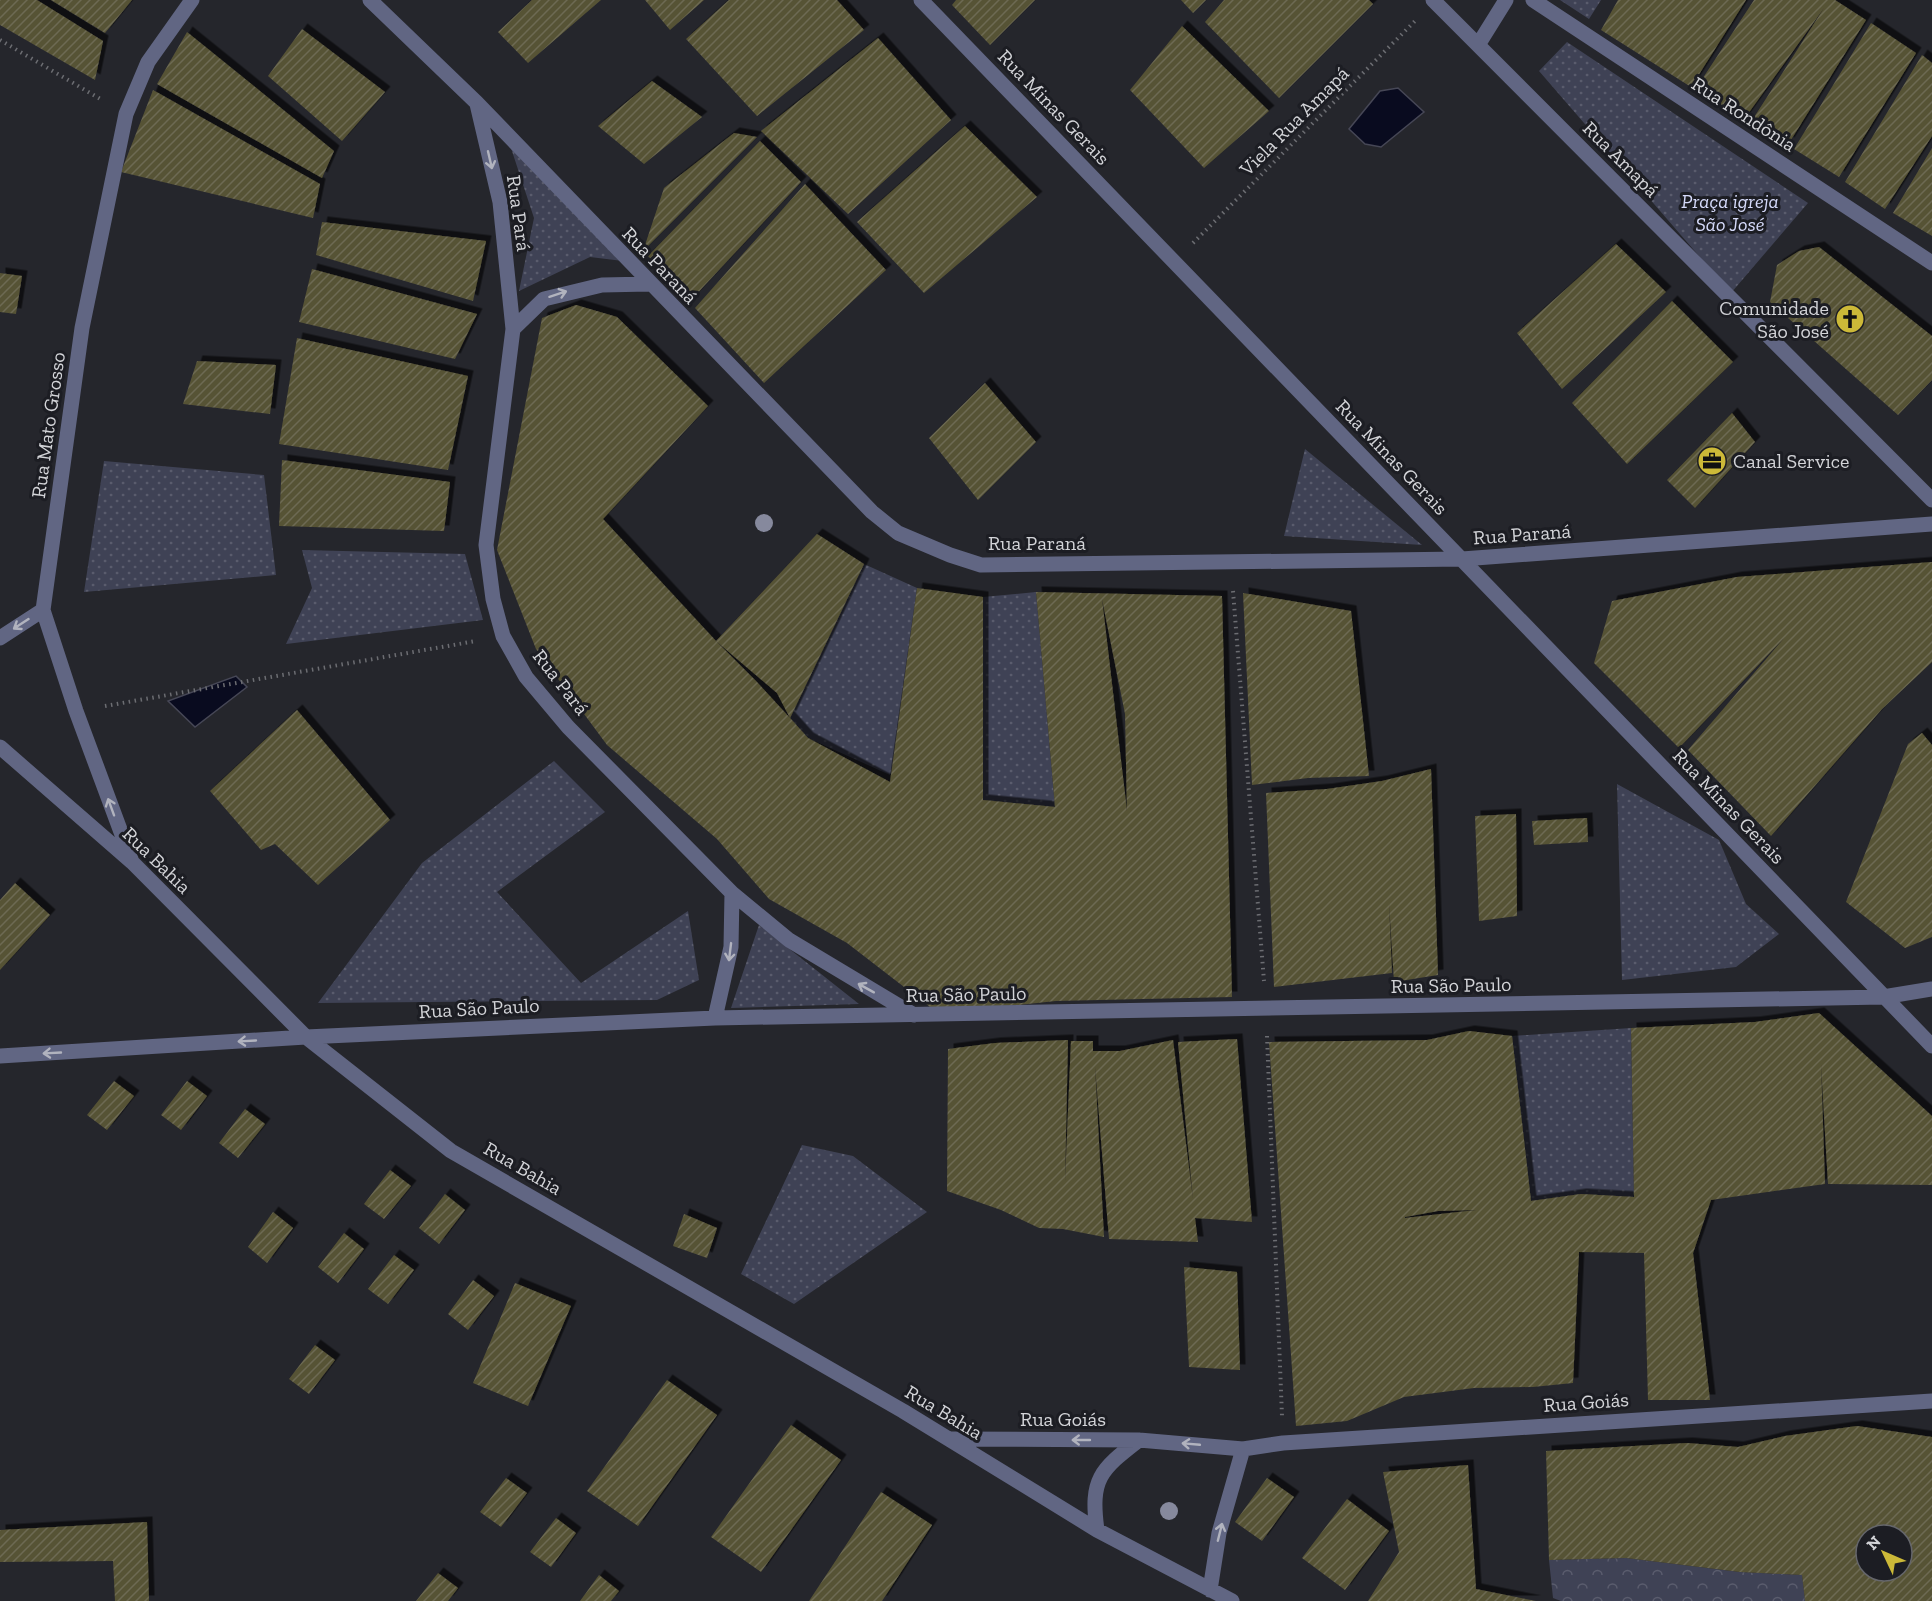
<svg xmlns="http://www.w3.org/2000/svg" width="1932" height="1601" font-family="'Zilla Slab',serif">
<defs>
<pattern id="grass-dots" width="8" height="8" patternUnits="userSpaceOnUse" patternTransform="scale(1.5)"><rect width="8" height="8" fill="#3f4255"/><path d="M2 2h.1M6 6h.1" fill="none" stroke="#5a5c6d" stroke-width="1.8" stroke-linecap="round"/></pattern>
<pattern id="forest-crowns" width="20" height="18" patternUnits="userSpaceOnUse" patternTransform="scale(1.5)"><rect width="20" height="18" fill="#3f4255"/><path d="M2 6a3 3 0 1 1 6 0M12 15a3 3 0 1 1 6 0" fill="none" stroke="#5a5c6d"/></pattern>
<pattern id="building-hatch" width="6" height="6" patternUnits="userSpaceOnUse" patternTransform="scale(1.5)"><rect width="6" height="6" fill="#565236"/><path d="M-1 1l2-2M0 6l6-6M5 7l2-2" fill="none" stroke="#6d6a52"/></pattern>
<filter id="shadow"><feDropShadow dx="5.5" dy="-5.5" stdDeviation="0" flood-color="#0009"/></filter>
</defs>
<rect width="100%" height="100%" fill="#25262c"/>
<path fill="url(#grass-dots)" d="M1560 0H1601L1589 19Z
M1567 42 1808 203 1731 293 1539 71Z
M509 142 623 261 590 257 519 291 534 218Z
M1305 449 1422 545 1284 536Z
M104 461 264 475 276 575 84 592Z
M302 550 465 554 483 620 286 644 312 588Z
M864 564 917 588 890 775 808 738 790 718Z
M1036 592 1055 807 983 800V597Z
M554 761 605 812 497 892 581 983 688 911 699 980 657 1000 318 1003 422 863Z
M1617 784 1719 840 1746 904 1779 934 1736 967 1622 980Z
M759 925 859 1004 731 1008Z
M1631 1028 1634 1197 1581 1194 1531 1201 1512 1036Z
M802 1145 853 1156 927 1212 794 1304 741 1274Z"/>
<path fill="url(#forest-crowns)" d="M1626 1558 1740 1572 1802 1575 1805 1601H1561L1553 1598 1549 1560Z"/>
<path fill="#090b1f" stroke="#464756" stroke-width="1.5" d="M1398 88 1424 112 1381 147 1365 144 1349 129 1380 91Z
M236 676 247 687 195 727 168 701Z"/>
<path fill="url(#building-hatch)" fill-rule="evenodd" filter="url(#shadow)" d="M0 0H37L103 41 95 80 0 25Z
M51 0H132L105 33Z
M532 0H601L528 63 498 32Z
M645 0H704L670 30Z
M729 0H837L864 30 757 116 686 39Z
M956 0H1035L990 45 952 5Z
M1181 0H1206L1193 13Z
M1224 0H1369L1373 4 1279 98 1205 22Z
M1618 0H1746L1691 87 1601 30Z
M1754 0H1835L1866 20 1789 143 1751 122 1824 8 1745 118 1695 90Z
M1871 23 1916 53 1839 177 1794 149Z
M1182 26 1269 111 1204 168 1130 90Z
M302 29 385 92 342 141 268 76Z
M187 32 334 151 322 178 157 84Z
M878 38 951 120 848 214 761 131Z
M1922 55 1932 63V136L1885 209 1845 182Z
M652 81 702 117 644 164 598 126Z
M153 90 320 184 313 218 121 172Z
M965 126 1037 197 924 293 857 222Z
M734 133 757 137 643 251 664 188Z
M760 141 801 182 690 301 648 256Z
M1932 148V236L1893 213Z
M805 184 886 270 764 383 695 308Z
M322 222 486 241 473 301 316 255Z
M1616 244 1666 292 1562 389 1517 333Z
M1819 247 1932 336V380L1898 415 1770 302 1777 265 1799 251Z
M312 269 477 314 455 359 299 322Z
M0 273 22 276 16 314 0 312Z
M1672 301 1733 362 1627 464 1572 403Z
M576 305 617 317 708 406 603 519 716 641 817 534 864 564 790 718 808 738 890 782 917 588 983 597V800L1055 807 1036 592 1222 596 1232 997 1056 1001 990 1008 930 1007 847 943 769 899 717 839 607 745 536 649 497 550 542 318ZM1102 599 1125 714 1127 811ZM716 641 777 693 790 718 756 681Z
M297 338 468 376 448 470 279 444Z
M197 361 276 365 270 414 183 404Z
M985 383 1036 442 978 500 929 438Z
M1732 413 1755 442 1695 508 1667 480Z
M282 460 450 482 444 531 279 526Z
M1932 562V662L1882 709 1771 836 1688 750 1785 637 1679 748 1594 663 1612 601 1737 577Z
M1243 593 1351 611 1369 776 1308 778 1252 785Z
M297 710 390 820 318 885 275 844 261 850 210 791Z
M1922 733 1932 745V937L1905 948 1846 902 1908 744Z
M1431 769 1438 975 1394 982 1389 903 1392 973 1274 987 1266 793 1327 789 1382 781Z
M1516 814 1517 916 1479 921 1475 816Z
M1587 818 1588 842 1534 845 1532 821Z
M15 883 50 915 0 970V900Z
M1819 1013 1932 1116V1185L1828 1184 1821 1064 1825 1184 1711 1200 1693 1253 1710 1400H1648L1644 1253 1579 1252 1573 1383 1533 1387 1474 1388 1404 1397 1347 1421 1296 1426 1269 1042 1427 1040 1469 1031 1512 1036 1531 1201 1581 1194 1634 1197 1631 1028 1755 1022ZM1476 1210 1405 1218V1217L1438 1211Z
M1237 1039 1252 1222 1195 1218 1198 1242 1109 1239 1095 1066 1104 1237 1063 1229 1039 1228 1001 1210 947 1191 948 1049 995 1043 1068 1040 1065 1182 1071 1041H1093V1051H1120L1173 1040 1193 1199 1178 1042Z
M114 1081 134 1096 107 1130 87 1115Z
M187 1081 207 1096 181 1130 161 1115Z
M245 1109 265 1124 238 1158 219 1143Z
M390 1170 411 1186 384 1219 364 1204Z
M445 1194 465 1210 439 1244 419 1228Z
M273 1212 293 1228 267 1263 248 1247Z
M684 1214 717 1228 707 1258 673 1246Z
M344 1233 364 1249 338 1283 318 1267Z
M394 1255 414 1270 388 1304 368 1289Z
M1184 1267 1237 1272 1240 1370 1189 1367Z
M473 1280 494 1296 468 1330 448 1314Z
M515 1283 571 1306 528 1406 473 1383Z
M315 1345 335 1360 309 1394 289 1379Z
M667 1380 717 1415 638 1526 587 1491Z
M791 1425 841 1460 761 1572 711 1537Z
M1857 1426 1932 1437V1601H1805L1802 1575 1740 1572 1626 1558 1549 1560 1546 1451 1687 1443 1738 1447 1785 1436ZM1866 1535H1902V1571H1866Z
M1468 1465 1476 1589 1536 1601H1368L1399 1552 1383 1472Z
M506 1478 527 1493 501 1527 480 1512Z
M1267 1478 1294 1497 1262 1541 1235 1522Z
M881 1492 932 1525 882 1601H809Z
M1347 1499 1389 1531 1345 1590 1302 1558Z
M556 1518 576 1533 551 1567 530 1552Z
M147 1522 149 1601H115L113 1561 0 1562V1530Z
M438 1573 458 1588 448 1601H416Z
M599 1575 619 1591 611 1601H580Z"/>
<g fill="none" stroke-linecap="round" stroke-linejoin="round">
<path stroke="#6c6d72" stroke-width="4" stroke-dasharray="1.5 4.5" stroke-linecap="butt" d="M0 40 102 100
M1193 243 1415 21
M1233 591 1264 981
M105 706 476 641
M1267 1036 1282 1416"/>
<path stroke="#616683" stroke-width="15" d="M370 0 477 103 872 512 898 533 950 555 981 565 1462 559 1932 524
M921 0 1932 1046
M1433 0 1932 500
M1533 0 1932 263
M1478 45 1506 0
M477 104 500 202 513 329 486 545 493 599 503 636 526 677 568 727 732 893 789 940 914 1015
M513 329 544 299 602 285 649 284
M0 638 43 610
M0 747 132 862 306 1037 451 1151 903 1411 1097 1530 1232 1601
M131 859 76 711 43 610 82 328 126 114 148 62 192 0
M715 1018 731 947 732 893
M0 1056 306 1037 715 1018 1883 997 1932 989
M951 1439 1139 1440 1243 1449 1283 1443 1932 1401
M1097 1530C1090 1479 1100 1470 1139 1440
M1210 1590 1219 1533 1243 1449"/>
</g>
<g fill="#86899d">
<circle cx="764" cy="523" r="9"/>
<circle cx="1169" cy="1511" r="9"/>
</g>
<defs><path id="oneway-shaft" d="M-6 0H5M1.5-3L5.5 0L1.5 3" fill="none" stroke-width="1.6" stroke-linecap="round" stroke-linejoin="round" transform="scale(1.5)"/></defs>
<g stroke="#b1b3be">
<use href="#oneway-shaft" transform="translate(490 160) rotate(77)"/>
<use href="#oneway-shaft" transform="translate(558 294) rotate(-18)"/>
<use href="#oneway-shaft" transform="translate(21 624) rotate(147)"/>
<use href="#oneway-shaft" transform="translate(111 807) rotate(-110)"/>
<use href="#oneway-shaft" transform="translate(730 952) rotate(97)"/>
<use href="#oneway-shaft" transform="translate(866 988) rotate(-151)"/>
<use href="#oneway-shaft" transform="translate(247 1041) rotate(177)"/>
<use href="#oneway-shaft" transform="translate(52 1053) rotate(177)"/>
<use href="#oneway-shaft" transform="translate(1081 1440) rotate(-180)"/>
<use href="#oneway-shaft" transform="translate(1191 1444) rotate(-175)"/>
<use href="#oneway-shaft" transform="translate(1220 1532) rotate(-76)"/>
</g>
<defs>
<g id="church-disc" transform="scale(1.5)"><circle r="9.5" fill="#ccb938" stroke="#1c1d23"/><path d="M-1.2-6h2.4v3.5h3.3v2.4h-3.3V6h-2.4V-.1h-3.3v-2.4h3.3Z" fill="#111"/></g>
<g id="office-disc" transform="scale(1.5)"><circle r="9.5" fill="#ccb938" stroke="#1c1d23"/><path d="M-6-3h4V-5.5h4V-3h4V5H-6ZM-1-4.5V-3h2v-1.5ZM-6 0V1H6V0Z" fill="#111"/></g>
</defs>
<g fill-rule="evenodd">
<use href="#church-disc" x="1850" y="319"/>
<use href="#office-disc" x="1712" y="461"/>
</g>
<g text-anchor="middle" stroke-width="6" stroke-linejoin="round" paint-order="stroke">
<g font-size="20" fill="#d3d4d8" stroke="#1c1d23">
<text transform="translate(1054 107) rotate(46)" y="7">Rua Minas Gerais</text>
<text transform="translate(1744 114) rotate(33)" y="7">Rua Rondônia</text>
<text transform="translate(1294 121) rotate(-45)" y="7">Viela Rua Amapá</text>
<text transform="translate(1621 159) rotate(45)" y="7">Rua Amapá</text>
<text transform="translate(519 213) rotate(82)" y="7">Rua Pará</text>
<text transform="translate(660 265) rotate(46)" y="7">Rua Paraná</text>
<text transform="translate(48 425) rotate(-82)" y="7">Rua Mato Grosso</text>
<text transform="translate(1392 457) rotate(46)" y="7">Rua Minas Gerais</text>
<text transform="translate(1522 534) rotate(-4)" y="7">Rua Paraná</text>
<text x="1037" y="550">Rua Paraná</text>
<text transform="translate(561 682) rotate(52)" y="7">Rua Pará</text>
<text transform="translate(1729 806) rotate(46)" y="7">Rua Minas Gerais</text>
<text transform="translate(157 860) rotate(44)" y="7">Rua Bahia</text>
<text transform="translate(1451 985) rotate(-1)" y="7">Rua São Paulo</text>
<text transform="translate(966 994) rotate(-1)" y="7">Rua São Paulo</text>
<text transform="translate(479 1008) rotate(-3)" y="7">Rua São Paulo</text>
<text transform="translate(523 1168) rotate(30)" y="7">Rua Bahia</text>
<text transform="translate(1586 1402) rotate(-4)" y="7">Rua Goiás</text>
<text transform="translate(944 1412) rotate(31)" y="7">Rua Bahia</text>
<text x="1063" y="1426">Rua Goiás</text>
</g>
<g font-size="20" font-style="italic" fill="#d5dafa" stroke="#1c1d23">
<text x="1730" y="208">Praça igreja<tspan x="1730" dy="23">São José</tspan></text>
</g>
<g font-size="20" fill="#d3d4d8" stroke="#1c1d23" text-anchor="end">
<text x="1829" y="315">Comunidade<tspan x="1829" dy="23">São José</tspan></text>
<text x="1733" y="468" text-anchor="start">Canal Service</text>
</g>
</g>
<g transform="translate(1884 1553) rotate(314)"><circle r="28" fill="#1c1d23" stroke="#65666b" stroke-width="1.5"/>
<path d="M0-4.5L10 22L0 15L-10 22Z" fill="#ccb938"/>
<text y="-9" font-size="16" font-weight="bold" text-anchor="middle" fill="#d3d4d8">N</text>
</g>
</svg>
